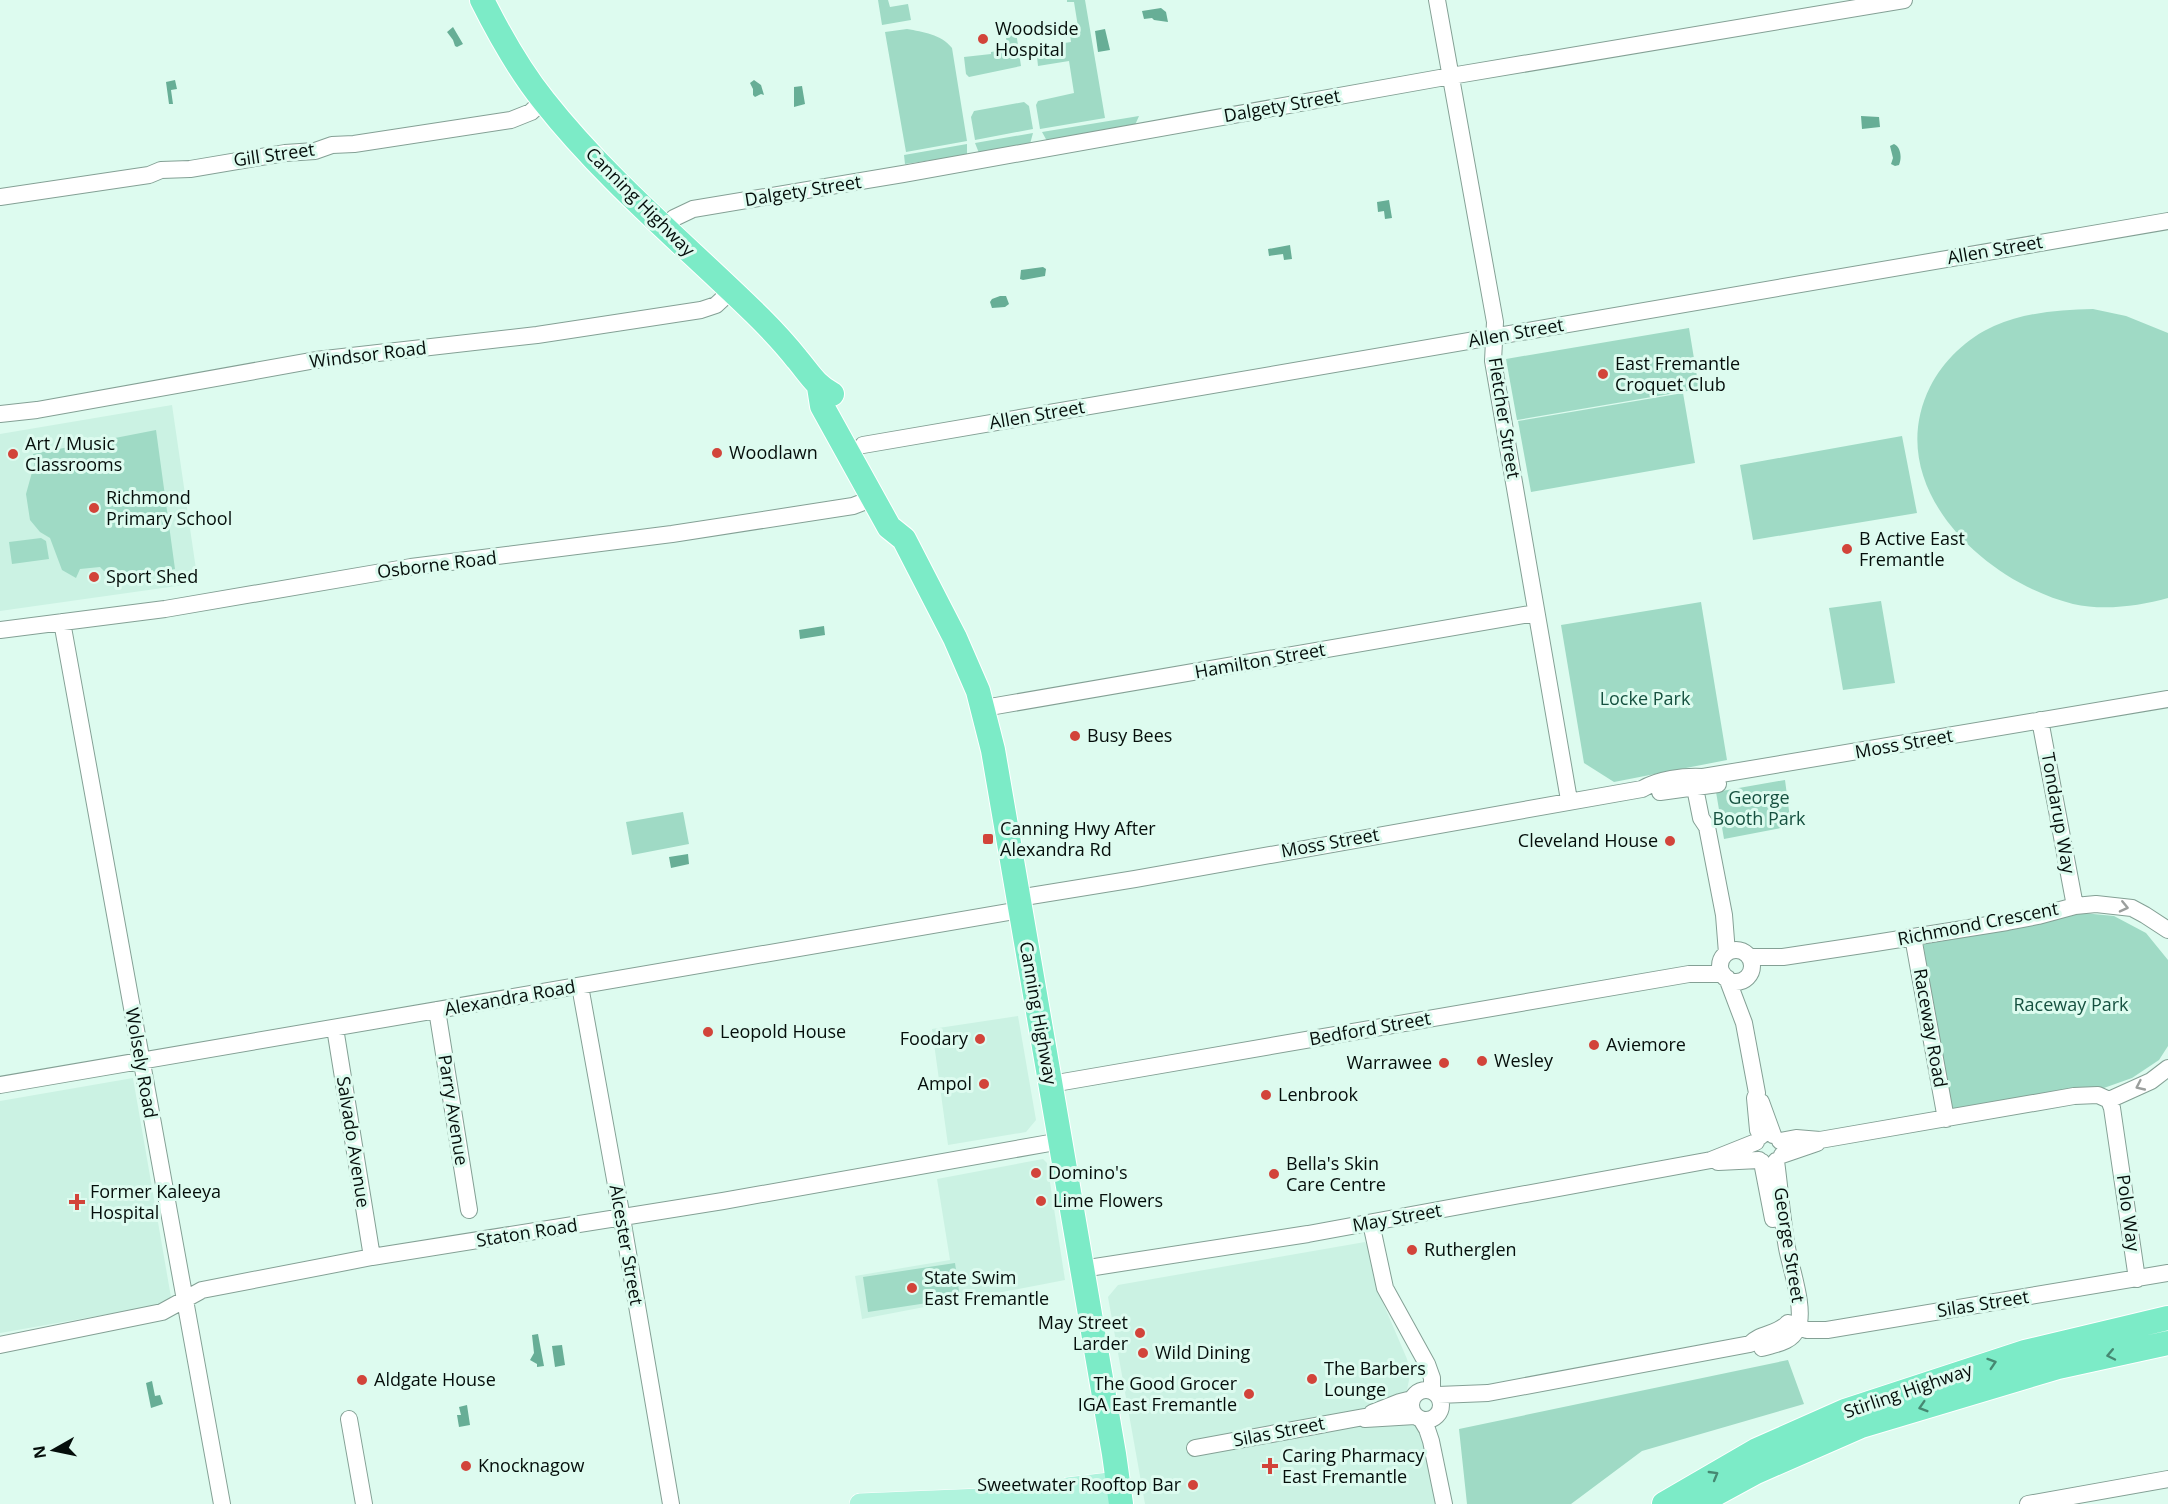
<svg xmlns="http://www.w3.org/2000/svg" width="2168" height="1504" font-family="'Open Sans',sans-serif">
<rect width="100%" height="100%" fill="#ddfbef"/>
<path fill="#cbf2e3" d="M172 405 198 583 0 611V434Z
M1018 1016 1036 1120 1026 1132 948 1145 932 1029Z
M133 1078 172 1303 0 1333V1101Z
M1043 1159 1047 1163 1065 1280 862 1319 855 1276 950 1260 937 1179Z
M1365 1242 1368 1248 1374 1278 1383 1303 1407 1359 1410 1375 1407 1390 1411 1419 1426 1433 1435 1504H1145L1108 1297 1118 1285Z"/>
<path fill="#9fdac5" d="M878 0H888L890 7 908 4 911 20 882 25Z
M1067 0H1085L1105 118 1040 129 1036 105 1038 101 1074 93 1069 61 1038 66 1036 47 1071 42 1070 35 1079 33 1074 2H1067Z
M1015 25 1021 66 969 77 966 74 964 57 991 54V52L1008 49 1004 27Z
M907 29C923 32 941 34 952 48L967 141 906 152 885 32Z
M1024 102 1029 106 1033 129 975 140 971 117 974 111Z
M1139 116 1135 125 1047 141 1042 132Z
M1033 133 1030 144 979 153 975 143Z
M967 144V155L905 164 904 155Z
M2093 309 2126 316 2168 333V598C2139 606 2104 611 2073 604 1984 582 1881 486 1930 387 1943 361 1967 338 1994 326 2026 312 2059 310 2093 309Z
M1689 328 1699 389 1517 420 1506 359Z
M1683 393 1695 463 1531 492 1518 421Z
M156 430 175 569 112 579 100 567 80 569 76 578 62 570 50 538 40 532 30 520 26 494 34 465 33 454Z
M1902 436 1917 513 1753 540 1740 465Z
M41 538 46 541 49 559 12 564 9 542Z
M1881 601 1895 683 1843 690 1829 608Z
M1701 602 1727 760 1614 782 1584 763 1561 625Z
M1785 780 1791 826 1724 839 1716 792Z
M683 812 689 844 632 855 626 822Z
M2083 913 2114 916 2146 933 2168 960V1046L2159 1060 2132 1078 2101 1089 1951 1114 1923 943Z
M955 1263 960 1298 868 1312 863 1277Z
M1788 1360 1804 1404 1642 1451 1571 1504H1467L1459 1429Z"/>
<path fill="#67ae96" d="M1161 8 1166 12 1168 22 1154 20 1152 18 1144 19 1142 11Z
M453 27 463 44 457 47 455 46 453 40 447 32Z
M1105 29 1110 50 1098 52 1095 31Z
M175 80 177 89 171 90 173 104H169L166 82Z
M754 80 761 85 764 95 761 94 755 97 753 95V89L750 83Z
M802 86 805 104 794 107V87Z
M1861 116 1879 117 1880 127 1862 129Z
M1894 144C1901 147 1902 158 1899 165L1895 166 1891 164 1893 158 1890 146Z
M1389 200 1392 218 1385 219 1384 211 1378 212 1377 202Z
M1290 245 1292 259 1284 260 1283 254 1269 256 1268 249Z
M1043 267 1046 269 1045 276 1023 280 1020 279 1021 270Z
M1000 296H1006L1009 304 1005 307 992 308 990 302 992 299Z
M824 626 825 635 800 639 799 630Z
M688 854 689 864 671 868 669 857Z
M538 1334 544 1366 537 1367V1364L530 1360 534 1353 532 1335Z
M562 1345 565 1365 555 1367 552 1346Z
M152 1381 155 1396 160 1395 163 1404 151 1408 146 1383Z
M467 1405 470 1425 459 1427 457 1415H461L459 1407Z"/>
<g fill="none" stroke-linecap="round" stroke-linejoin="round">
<g stroke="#84a095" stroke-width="18">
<path id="minor" d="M1437 0 1495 322 1493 361 1569 800
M0 197 149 175 161 170 190 169 285 153 315 151 332 145 354 144 511 120 531 112 543 101
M665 226 674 218 693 209 903 174 1451 76 1904 0
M0 414 37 410 316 360 537 335 701 310 716 305 731 291
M863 445 2168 221
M62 622 222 1504
M0 630 165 609 411 567 672 534 853 506 874 498
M984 708 1536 613
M2040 720 2075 906
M1693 778 1701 818 1707 827 1724 915 1727 953
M1660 792 1718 784
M1018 898 1135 879 1642 789C1659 779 1683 776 1703 777L2168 699
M1913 937 1946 1119
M1720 966a16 16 0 1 1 32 0a16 16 0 1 1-32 0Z
M1749 957H1783L1869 944 2007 922 2038 916 2075 906 2096 904 2132 908 2145 915 2168 930
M1727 978 1744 1023 1757 1093 1755 1098 1758 1130 1761 1136
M580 986 622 1218 671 1504
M437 1010 469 1210
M335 1028 372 1257
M1051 1084 1689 974H1723
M0 1085 1020 910
M2109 1100 2112 1108 2137 1279
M2109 1100 2151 1081 2168 1068
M1761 1102 1773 1135
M1780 1141 1796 1138 1820 1140 2074 1096 2098 1095 2109 1100
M1782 1155 1817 1143 1819 1140
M1718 1162 1759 1160
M1762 1162 1773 1219
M1371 1223 1385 1288 1427 1364 1432 1378V1391
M1082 1269 1308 1234 1711 1160 1756 1142
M1788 1323 1807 1330H1827L2168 1273
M0 1345 162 1312 202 1290 372 1257 723 1201 1061 1141
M1762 1348C1774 1344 1791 1343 1797 1329 1806 1311 1791 1269 1787 1248 1782 1220 1780 1190 1776 1161
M1411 1405a15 15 0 1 1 30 0a15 15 0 1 1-30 0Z
M1438 1395 1488 1393 1750 1344C1760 1333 1777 1335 1788 1323
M1372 1413 1400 1402 1412 1399
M349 1419 364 1504
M1421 1419 1427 1429 1431 1441 1444 1504
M1195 1448 1364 1417 1365 1419 1415 1416
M2028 1504 2168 1479"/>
</g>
<g stroke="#fff" stroke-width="22">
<path id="major" d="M1054 1496 1068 1488 1118 1482
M860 1504 1054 1496 1070 1502 1120 1497"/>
</g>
<g stroke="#fff" stroke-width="26">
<path id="highway" d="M482 0C500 36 519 70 544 101 607 181 688 247 760 318 773 331 786 345 797 359 809 373 815 385 832 394
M819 387 822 406 889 527 904 539 955 638 978 691 993 750 1114 1454 1121 1504
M1664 1504 1757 1450 1845 1411 2025 1352 2168 1318
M1697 1504 1756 1472 1861 1426 2058 1367 2168 1343"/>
</g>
<use href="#minor" stroke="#fff" stroke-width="16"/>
<use href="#major" stroke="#b0f3dd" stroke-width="21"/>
<use href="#highway" stroke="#7cebc7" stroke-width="24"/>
</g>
<defs><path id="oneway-chevron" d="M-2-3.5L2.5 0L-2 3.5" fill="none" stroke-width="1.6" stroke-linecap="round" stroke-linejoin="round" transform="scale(1.5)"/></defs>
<g stroke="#9b9f9d">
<use href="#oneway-chevron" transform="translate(2124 907) rotate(13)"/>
<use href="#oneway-chevron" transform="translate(2140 1086) rotate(155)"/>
</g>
<g stroke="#468872">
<use href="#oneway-chevron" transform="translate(2111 1355) rotate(168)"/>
<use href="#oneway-chevron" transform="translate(1992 1363) rotate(-18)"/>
<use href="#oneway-chevron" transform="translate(1923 1407) rotate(163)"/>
<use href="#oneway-chevron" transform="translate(1714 1475) rotate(-30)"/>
</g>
<g fill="#d2443a" stroke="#ddfbef" stroke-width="2">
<circle cx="983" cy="39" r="6"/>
<circle cx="1603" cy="374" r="6"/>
<circle cx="717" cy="453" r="6"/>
<circle cx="13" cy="454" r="6"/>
<circle cx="94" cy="508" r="6"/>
<circle cx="1847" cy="549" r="6"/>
<circle cx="94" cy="577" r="6"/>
<circle cx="1075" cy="736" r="6"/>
<rect x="982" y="833" width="12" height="12" rx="3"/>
<circle cx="1670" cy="841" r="6"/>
<circle cx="708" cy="1032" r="6"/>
<circle cx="980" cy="1039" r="6"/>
<circle cx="1594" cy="1045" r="6"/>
<circle cx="1482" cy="1061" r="6"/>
<circle cx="1444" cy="1063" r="6"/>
<circle cx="984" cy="1084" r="6"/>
<circle cx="1266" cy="1095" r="6"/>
<circle cx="1036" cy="1173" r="6"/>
<circle cx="1274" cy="1174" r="6"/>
<circle cx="1041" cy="1201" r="6"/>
<path d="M74 1193h6v6h6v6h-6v6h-6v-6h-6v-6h6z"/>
<circle cx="1412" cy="1250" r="6"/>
<circle cx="912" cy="1288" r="6"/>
<circle cx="1140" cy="1333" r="6"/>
<circle cx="1143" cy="1353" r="6"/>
<circle cx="1312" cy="1379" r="6"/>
<circle cx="362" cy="1380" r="6"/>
<circle cx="1249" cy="1394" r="6"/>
<circle cx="466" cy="1466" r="6"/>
<path d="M1267 1457h6v6h6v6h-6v6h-6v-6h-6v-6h6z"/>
<circle cx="1193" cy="1485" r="6"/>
</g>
<g text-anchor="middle" stroke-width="6" stroke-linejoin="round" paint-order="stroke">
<g font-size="18" fill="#050e0b" stroke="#ddfbef" text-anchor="start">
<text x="995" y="35">Woodside<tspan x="995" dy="21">Hospital</tspan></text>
<text x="1615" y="370">East Fremantle<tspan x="1615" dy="21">Croquet Club</tspan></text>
<text x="25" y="450">Art / Music<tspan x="25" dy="21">Classrooms</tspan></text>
<text x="729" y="459">Woodlawn</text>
<text x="106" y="504">Richmond<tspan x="106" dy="21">Primary School</tspan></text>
<text x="1859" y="545">B Active East<tspan x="1859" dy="21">Fremantle</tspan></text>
<text x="106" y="583">Sport Shed</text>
<text x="1087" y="742">Busy Bees</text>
<text x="1000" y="835">Canning Hwy After<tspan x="1000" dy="21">Alexandra Rd</tspan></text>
<text x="1658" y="847" text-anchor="end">Cleveland House</text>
<text x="720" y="1038">Leopold House</text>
<text x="968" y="1045" text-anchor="end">Foodary</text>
<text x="1606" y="1051">Aviemore</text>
<text x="1494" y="1067">Wesley</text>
<text x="1432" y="1069" text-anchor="end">Warrawee</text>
<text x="972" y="1090" text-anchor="end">Ampol</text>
<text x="1278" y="1101">Lenbrook</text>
<text x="1286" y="1170">Bella's Skin<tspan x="1286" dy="21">Care Centre</tspan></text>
<text x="1048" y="1179">Domino's</text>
<text x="90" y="1198">Former Kaleeya<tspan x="90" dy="21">Hospital</tspan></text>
<text x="1053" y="1207">Lime Flowers</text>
<text x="1424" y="1256">Rutherglen</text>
<text x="924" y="1284">State Swim<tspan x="924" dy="21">East Fremantle</tspan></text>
<text x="1128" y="1329" text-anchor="end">May Street<tspan x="1128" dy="21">Larder</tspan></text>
<text x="1155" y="1359">Wild Dining</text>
<text x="1324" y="1375">The Barbers<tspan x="1324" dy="21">Lounge</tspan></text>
<text x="374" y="1386">Aldgate House</text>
<text x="1237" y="1390" text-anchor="end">The Good Grocer<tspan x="1237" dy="21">IGA East Fremantle</tspan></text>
<text x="1282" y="1462">Caring Pharmacy<tspan x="1282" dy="21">East Fremantle</tspan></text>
<text x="478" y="1472">Knocknagow</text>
<text x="1181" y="1491" text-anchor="end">Sweetwater Rooftop Bar</text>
</g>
<g font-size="18" fill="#050e0b" stroke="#ddfbef">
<text transform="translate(1282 106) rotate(-10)" y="6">Dalgety Street</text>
<text transform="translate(274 155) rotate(-8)" y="6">Gill Street</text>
<text transform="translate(803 191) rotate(-9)" y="6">Dalgety Street</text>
<text transform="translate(640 202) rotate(45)" y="6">Canning Highway</text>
<text transform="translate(1995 250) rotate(-10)" y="6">Allen Street</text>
<text transform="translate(1516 333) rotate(-10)" y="6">Allen Street</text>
<text transform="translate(368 355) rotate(-7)" y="6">Windsor Road</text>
<text transform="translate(1037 415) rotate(-10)" y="6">Allen Street</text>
<text transform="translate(1504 418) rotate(81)" y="6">Fletcher Street</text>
<text transform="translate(437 565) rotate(-7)" y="6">Osborne Road</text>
<text transform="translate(1260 661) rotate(-10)" y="6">Hamilton Street</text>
<text transform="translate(1904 744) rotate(-10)" y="6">Moss Street</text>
<text transform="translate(2058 813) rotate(80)" y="6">Tondarup Way</text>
<text transform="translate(1330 843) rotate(-10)" y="6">Moss Street</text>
<text transform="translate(1978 924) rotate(-11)" y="6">Richmond Crescent</text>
<text transform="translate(510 998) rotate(-10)" y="6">Alexandra Road</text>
<text transform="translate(1038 1013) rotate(80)" y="6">Canning Highway</text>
<text transform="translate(1930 1028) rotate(80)" y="6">Raceway Road</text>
<text transform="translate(1370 1029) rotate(-10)" y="6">Bedford Street</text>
<text transform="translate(141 1063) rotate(80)" y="6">Wolsely Road</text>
<text transform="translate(453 1110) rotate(81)" y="6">Parry Avenue</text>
<text transform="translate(353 1142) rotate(81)" y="6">Salvado Avenue</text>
<text transform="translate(2128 1213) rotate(82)" y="6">Polo Way</text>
<text transform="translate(1397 1218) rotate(-10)" y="6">May Street</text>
<text transform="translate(527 1233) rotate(-9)" y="6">Staton Road</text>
<text transform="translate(626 1245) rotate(80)" y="6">Alcester Street</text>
<text transform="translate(1789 1245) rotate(81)" y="6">George Street</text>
<text transform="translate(1983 1304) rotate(-9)" y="6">Silas Street</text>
<text transform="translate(1908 1391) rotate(-19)" y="6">Stirling Highway</text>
<text transform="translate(1279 1432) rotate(-11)" y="6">Silas Street</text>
</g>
<g font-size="18" fill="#15503f" stroke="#ddfbef">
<text x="1645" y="705">Locke Park</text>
<text x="1759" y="804">George<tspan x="1759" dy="21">Booth Park</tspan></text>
<text x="2071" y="1011">Raceway Park</text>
</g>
</g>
<g transform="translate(54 1450) rotate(261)" stroke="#ddfbef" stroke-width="4.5" paint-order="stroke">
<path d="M0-4.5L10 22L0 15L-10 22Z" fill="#050e0b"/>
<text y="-9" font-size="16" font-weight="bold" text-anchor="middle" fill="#050e0b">N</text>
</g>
</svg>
